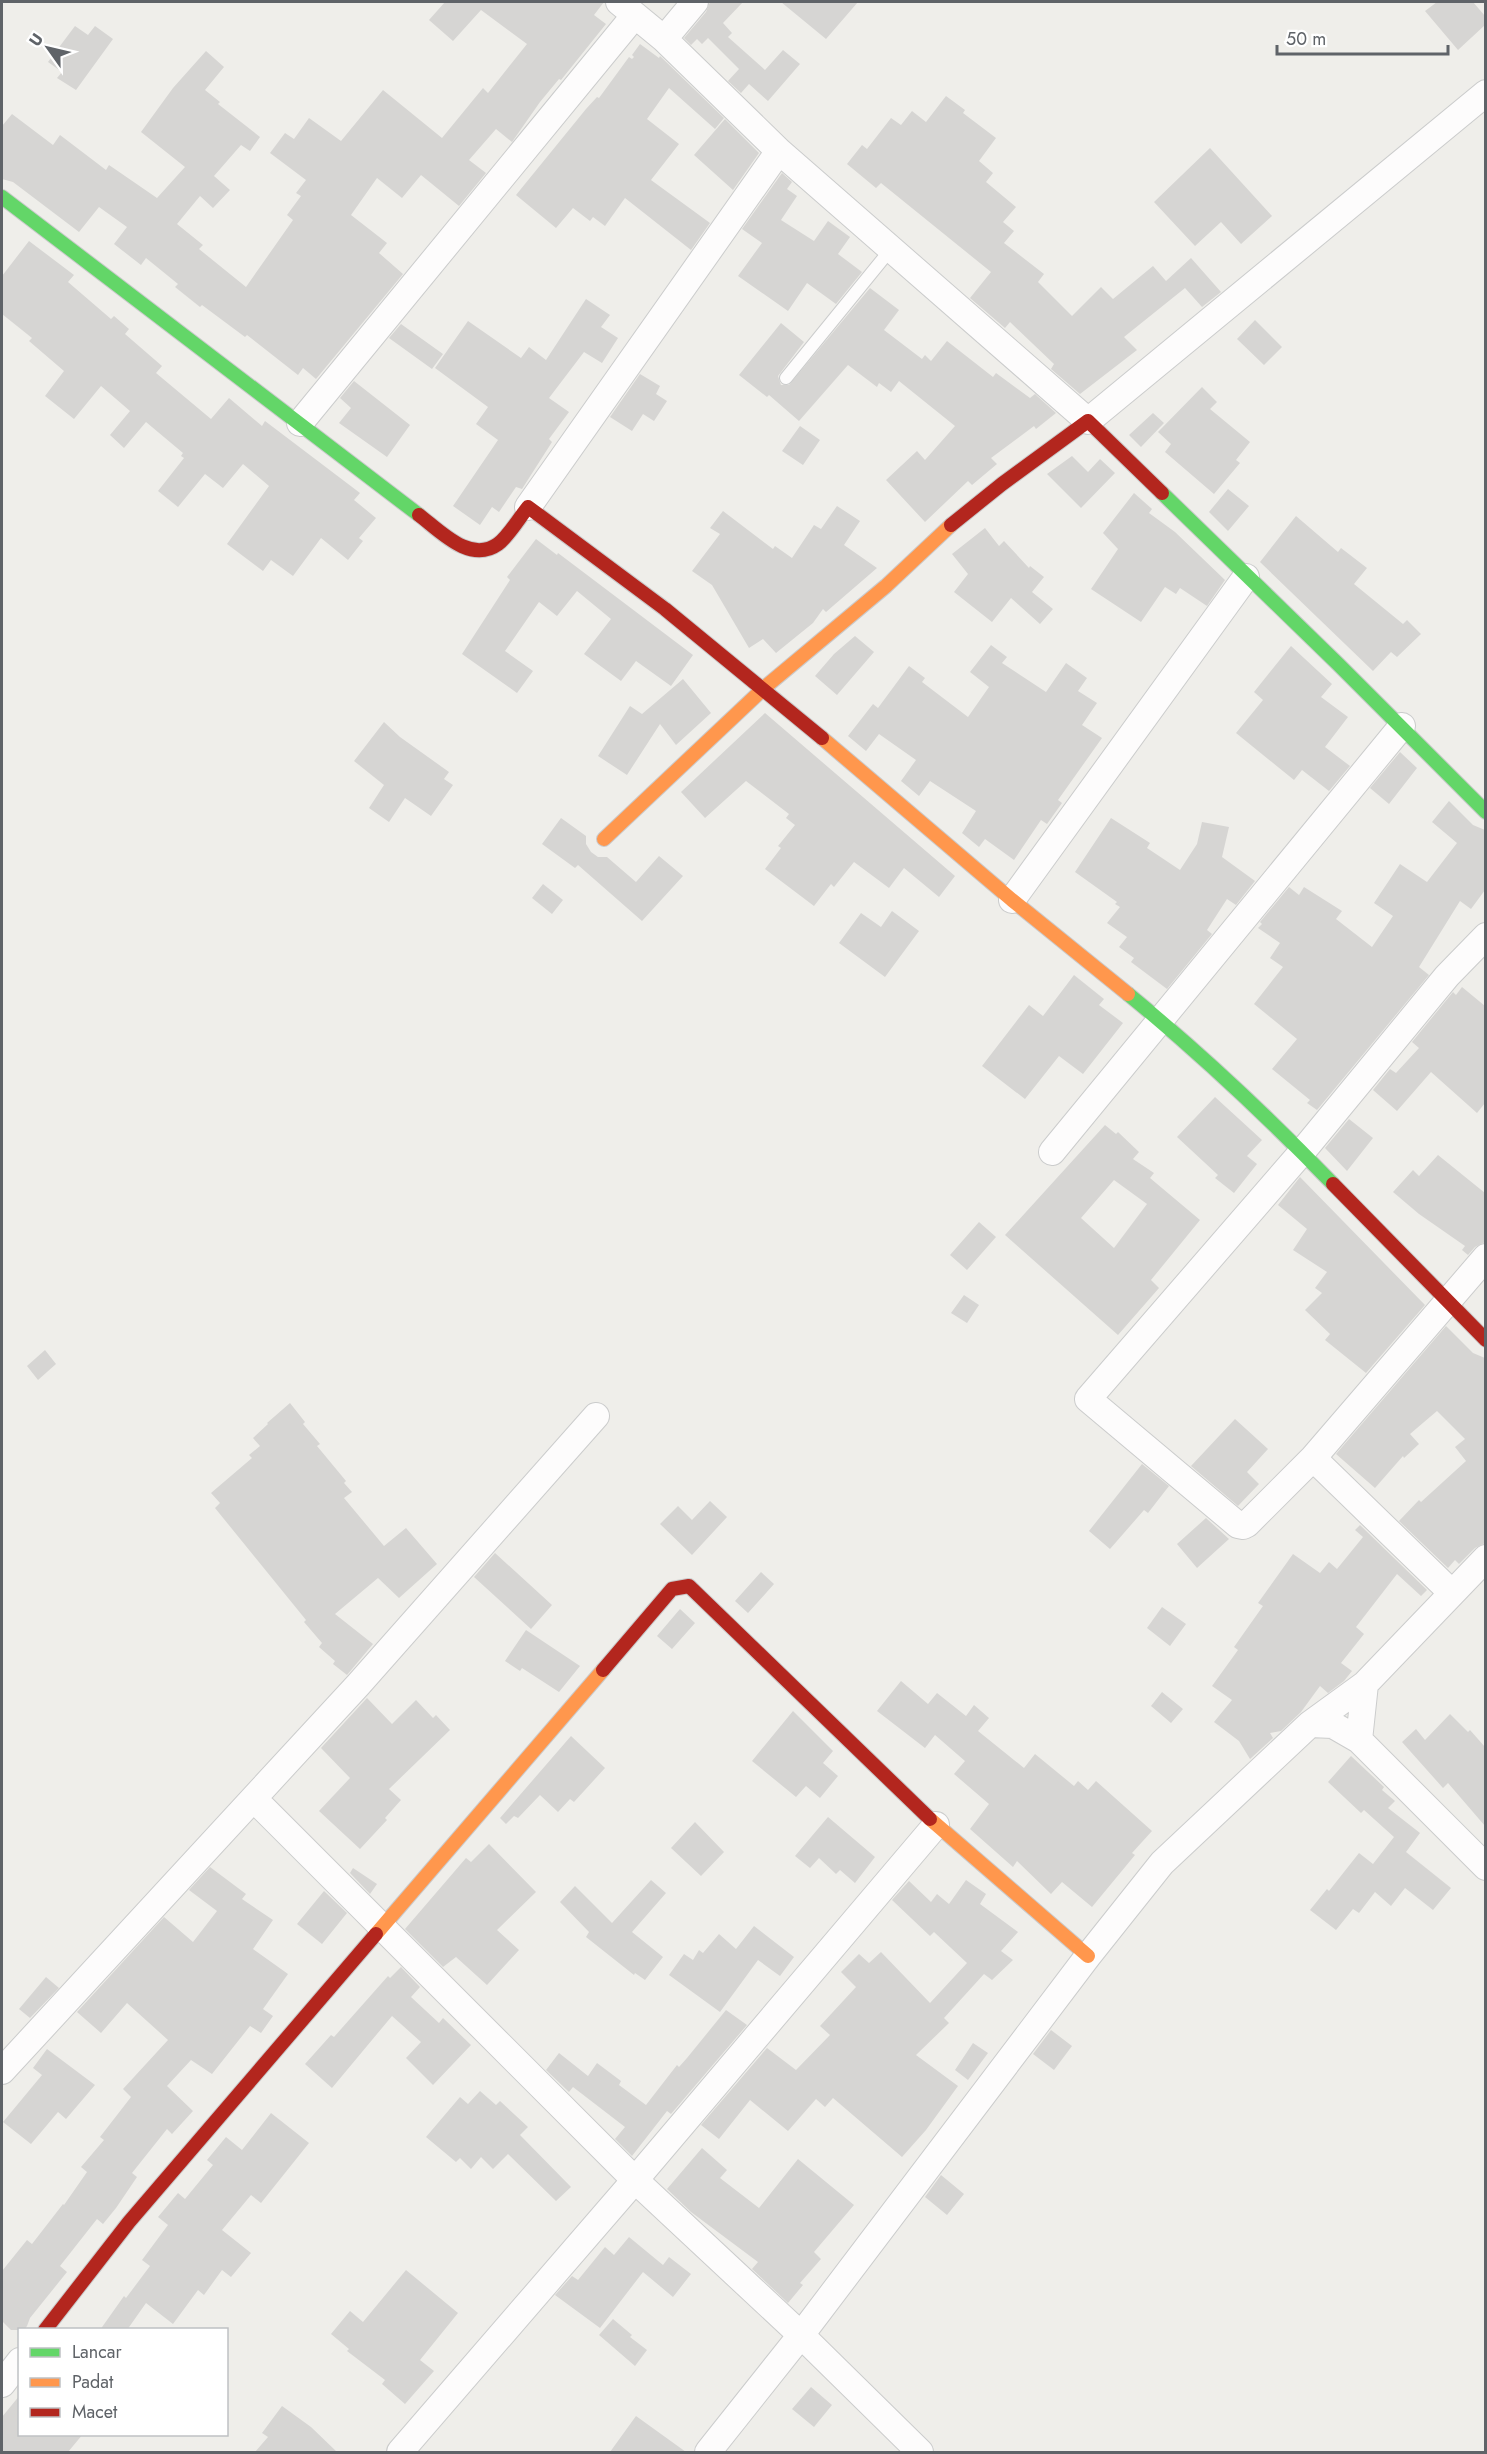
<svg xmlns="http://www.w3.org/2000/svg" width="1487" height="2454" font-family="Jost,sans-serif">
<rect width="100%" height="100%" fill="#efeeea"/>
<path fill="#d6d5d3" fill-rule="evenodd" d="M445 2H604L594 15 606 24 561 80 559 79 540 102 512 142 496 129 469 160 486 173 459 206 421 175 402 198 377 178 351 215 387 243 379 253 403 274 316 379 303 368 298 375 247 335 245 337 202 305 200 307 175 287 178 284 146 258 141 265 114 244 127 227 99 207 79 232 13 182 2 179V126L12 114 53 145 60 135 106 170 109 165 157 198 185 167 141 132 173 88 206 51 224 67 205 90 220 102 218 104 260 137 250 151 241 145 214 176 230 190 213 208 200 196 177 224 203 245 199 249 246 287 293 220 287 215 301 196 296 193 306 180 270 153 285 133 294 139 309 118 341 141 383 90 442 138 483 88 488 93 527 44 481 10 453 41 429 20Z
M710 2H743L723 23 732 33 728 37 765 70 783 50 800 64 768 101 749 84 741 93 728 81 739 69 708 38 702 44 697 39 691 45 684 38 706 12Z
M781 2H858L826 39Z
M1437 2H1473L1485 16V25L1458 50 1425 11Z
M75 26 88 35 95 26 113 39 76 90 57 78 62 72 48 62Z
M640 44 659 58 660 56 724 118 715 129 669 88 647 119 679 144 651 180 710 223 691 250 625 198 605 226 593 217 590 221 573 208 556 228 516 195 586 109 597 97 599 98 629 57 632 59 634 57 632 55Z
M946 96 965 110 963 113 996 138 979 161 993 173 986 182 1016 207 1003 222 1014 231 1004 243 1044 274 1038 282 1072 316 1101 287 1113 299 1153 266 1166 281 1191 258 1221 292 1202 307 1185 288 1124 337 1137 350 1080 394 1051 369 1054 364 1010 322 1005 328 970 298 991 272 881 183 876 188 847 164 862 145 867 149 891 118 901 125 912 111 926 122Z
M725 119 759 153 733 190 694 155Z
M1210 148 1272 216 1241 244 1221 222 1195 246 1154 202Z
M782 173 792 182 787 189 797 196 781 220 814 241 828 221 850 237 838 254 862 272 836 304 807 283 788 311 738 276 762 243 742 229Z
M29 241 74 275 68 282 111 319 114 316 129 329 125 334 162 366 156 373 211 419 229 398 262 426 265 421 360 493 354 500 376 518 359 538 363 541 348 560 321 538 293 576 271 560 263 571 227 544 269 486 243 464 223 488 205 474 178 507 158 491 184 458 181 456 183 453 146 422 124 448 110 435 130 411 101 386 74 419 45 396 64 371 29 341 32 338 2 314V276Z
M870 288 899 310 884 330 922 359 925 355 931 361 947 341 993 377 996 373 1030 398 1035 394 1056 413 1036 429 1034 426 991 458 997 464 972 485 968 481 925 522 886 480 917 451 925 460 955 426 899 381 891 392 879 383 877 387 848 365 799 421 769 395 767 397 739 375 781 323 804 342 778 376 781 385H789Z
M586 299 610 315 601 327 618 338 602 363 584 352 549 398 569 412 549 439 552 442 522 489 516 487 499 512 492 507 480 525 453 506 498 440 476 424 488 407 435 368 468 321 521 358 529 347 546 360Z
M1255 320 1282 347 1264 365 1237 339Z
M401 324 443 354 432 369 389 338Z
M640 374 660 386 656 394 667 401 654 421 643 414 632 431 610 417Z
M354 381 410 425 387 457 339 423 351 408 340 398Z
M1202 387 1217 402 1210 409 1250 442 1236 460 1240 463 1214 494 1165 452 1171 444 1158 432Z
M1153 413 1164 423 1141 447 1129 435Z
M800 426 820 440 803 465 782 451Z
M1072 456 1088 472 1100 459 1115 473 1081 508 1047 474Z
M1228 489 1249 506 1228 531 1209 512Z
M1134 493 1152 509 1149 513 1175 532 1225 580 1207 606 1180 588 1176 594 1165 587 1141 622 1091 589 1118 549 1103 533Z
M837 506 860 521 844 545 877 568 826 612 823 609 813 623 776 653 763 639 749 648 712 585 692 571 720 534 710 528 723 511 773 549 775 546 792 558 814 525 821 529Z
M1296 516 1338 552 1341 548 1367 568 1354 584 1403 624 1407 620 1421 634 1397 657 1391 652 1373 671 1260 562Z
M985 528 999 546 1004 541 1029 568 1030 566 1044 577 1032 592 1053 609 1040 624 1011 598 992 622 954 592 968 574 952 554Z
M536 539 557 555 558 553 693 655 671 686 636 661 621 681 584 654 611 619 577 591 557 616 539 602 505 651 533 671 517 693 462 654 510 580 507 577Z
M855 636 874 652 837 695 815 676 834 654Z
M991 645 1007 657 1002 663 1046 692 1066 663 1087 678 1078 691 1097 703 1082 725 1102 738 1058 800 1062 803 1047 824 1041 820 1014 860 985 839 979 847 962 833 976 811 930 781 919 796 901 781 916 760 879 734 866 751 848 736 873 704 878 708 909 666 925 678 922 682 968 717 989 687 970 672Z
M1291 646 1332 684 1321 697 1348 717 1325 747 1350 766 1329 791 1302 770 1294 780 1236 733 1263 700 1254 692Z
M683 679 711 713 676 745 660 724 627 775 598 756 630 706 642 714Z
M765 713 955 876 939 897 904 868 889 888 854 862 834 887 831 884 814 906 765 869 781 848 778 846 795 825 786 818 789 814 746 781 705 818 681 792Z
M384 722 400 737 449 772 444 779 453 785 431 816 405 798 389 822 369 808 384 785 354 761Z
M1400 752 1417 768 1389 804 1370 788Z
M1449 801 1473 825 1485 830V890L1471 909 1460 901 1419 967 1429 975 1317 1110 1307 1103 1310 1100 1272 1069 1297 1039 1254 1004 1283 967 1270 958 1280 943 1258 928 1262 924 1260 922 1289 887 1299 895 1304 887 1342 911 1336 919 1372 947 1393 916 1374 903 1400 864 1427 882 1457 843 1432 822Z
M561 818 586 836V844L591 852 598 857H607L636 882 659 856 683 876 642 921 578 865 575 868 542 844Z
M1111 818 1150 843 1147 848 1180 870 1197 844 1202 822 1229 827 1222 857 1255 881 1236 905 1227 899 1207 930 1212 934 1167 989 1131 962 1134 958 1119 947 1127 937 1107 923 1120 907 1115 904 1117 902 1075 872Z
M543 884 563 900 552 914 532 898Z
M892 911 919 931 885 977 839 943 861 913 881 927Z
M1074 975 1104 999 1099 1005 1123 1023 1083 1074 1059 1056 1025 1099 982 1066 1029 1005 1043 1016Z
M1462 987 1485 1006V1103L1477 1113 1431 1072 1397 1111 1373 1090 1390 1069 1396 1073 1419 1048 1412 1042 1453 992 1456 995Z
M1215 1097 1262 1140 1247 1156 1257 1164 1234 1193 1215 1178 1218 1175 1177 1137Z
M1349 1119 1373 1138 1347 1171 1325 1148Z
M1105 1125 1116 1134 1118 1132 1139 1152 1133 1159 1154 1173 1150 1178 1200 1220 1151 1280 1159 1288 1118 1335 1005 1235ZM1114 1180 1147 1204 1114 1248 1081 1218Z
M1438 1155 1485 1193V1242L1475 1247 1468 1255 1462 1250 1465 1246 1419 1214 1393 1192 1413 1170 1419 1176Z
M1300 1177 1425 1305 1366 1373 1325 1340 1330 1334 1305 1310 1322 1293 1315 1288 1327 1272 1293 1250 1307 1229 1278 1205Z
M979 1222 996 1237 967 1270 950 1255Z
M964 1295 979 1305 967 1323 951 1313Z
M1446 1326 1473 1353 1485 1358V1543L1475 1548 1459 1564 1455 1560 1448 1568 1399 1521 1419 1500 1421 1502 1466 1461 1455 1447 1465 1439 1437 1411 1410 1434 1419 1444 1404 1458 1403 1456 1375 1488 1336 1454Z
M45 1350 56 1364 38 1380 27 1366Z
M290 1403 305 1422 303 1424 320 1444 317 1446 346 1481 344 1483 352 1492 344 1498 384 1546 406 1528 437 1564 399 1598 378 1578 335 1614 373 1644 347 1675 333 1664 335 1661 319 1647 322 1643 304 1622 306 1620 215 1508 220 1503 211 1493 252 1458 249 1455 260 1446 253 1438 268 1424 267 1423Z
M1235 1419 1268 1449 1247 1472 1259 1484 1238 1506 1191 1466Z
M1142 1464 1169 1486 1148 1513 1144 1510 1110 1549 1089 1531Z
M710 1501 727 1517 692 1555 660 1524 678 1506 692 1520Z
M1206 1518 1229 1539 1197 1568 1177 1544Z
M1360 1525 1427 1590 1421 1596 1397 1574 1356 1627 1364 1634 1341 1663 1352 1671 1344 1681 1328 1693 1320 1686 1301 1712 1281 1731 1270 1733 1273 1738 1250 1759 1239 1741 1214 1722 1232 1700 1212 1686 1238 1650 1234 1647 1263 1606 1258 1603 1293 1554 1320 1573 1329 1562 1337 1569 1363 1537 1355 1530Z
M495 1553 552 1605 531 1629 474 1577Z
M761 1572 774 1584 748 1613 735 1601Z
M1162 1607 1186 1624 1170 1646 1147 1628Z
M680 1609 695 1623 672 1649 657 1636Z
M526 1630 580 1666 559 1692 522 1668 520 1671 505 1661Z
M901 1681 928 1704 937 1693 966 1716 974 1705 989 1718 978 1731 1024 1768 1035 1754 1074 1786 1078 1781 1088 1790 1096 1781 1152 1831 1132 1853 1135 1855 1092 1907 1062 1882 1051 1894 1017 1861 1013 1867 970 1829 989 1804 954 1774 965 1761 935 1735 925 1748 877 1711Z
M1162 1692 1183 1709 1171 1723 1151 1706Z
M367 1698 392 1724 416 1700 433 1718 436 1715 450 1730 389 1789 401 1800 385 1818 387 1820 360 1849 319 1811 350 1778 321 1748Z
M793 1711 833 1751 823 1763 838 1776 820 1798 806 1786 796 1797 752 1761Z
M1450 1714 1468 1732 1470 1730 1485 1747V1826L1448 1783 1443 1788 1402 1742 1416 1729 1425 1740Z
M571 1736 605 1768 574 1802 570 1799 558 1812 540 1795 518 1818 514 1816 506 1824 500 1818Z
M1351 1756 1384 1787 1382 1790 1395 1801 1388 1808 1420 1833 1406 1852 1451 1888 1433 1910 1405 1888 1391 1906 1375 1892 1359 1913 1353 1909 1336 1930 1310 1910 1327 1889 1329 1891 1359 1853 1373 1864 1394 1837 1364 1810 1361 1813 1328 1782Z
M828 1817 875 1857 855 1883 840 1870 836 1874 819 1858 810 1868 795 1856Z
M695 1822 724 1852 701 1876 671 1848Z
M489 1844 536 1892 497 1930 519 1950 487 1985 456 1957 443 1967 405 1929 466 1858 471 1862Z
M210 1867 246 1894 242 1899 273 1920 253 1949 288 1974 263 2009 273 2016 261 2033 250 2026 212 2074 191 2060 167 2086 193 2111 172 2134 167 2129 132 2173 137 2177 116 2208 103 2224 97 2219 60 2266 67 2272 30 2318 27 2326 24 2330H11L2 2321V2271L27 2240 32 2244 63 2204 64 2205 87 2172 81 2167 104 2140 100 2137 131 2097 123 2089 168 2040 127 2003 101 2033 77 2012 164 1917 193 1942 217 1911 189 1890Z
M353 1868 377 1884 370 1894 350 1873Z
M651 1880 666 1893 632 1932 663 1957 645 1980 635 1973 634 1975 586 1937 589 1932 560 1902 575 1886 612 1923Z
M966 1880 986 1894 980 1904 1018 1932 1001 1951 1013 1960 992 1980 984 1974 944 2018 949 2023 916 2055 958 2086 926 2130 902 2157 833 2098 825 2107 816 2099 788 2131 750 2100 719 2139 701 2125 767 2048 796 2070 830 2035 820 2026 856 1987 841 1972 859 1954 869 1963 881 1952 930 2003 967 1963 934 1932 930 1936 892 1900 909 1881 931 1902 937 1894 949 1904Z
M324 1891 347 1913 322 1944 297 1924Z
M754 1926 794 1957 780 1976 758 1960 720 2012 669 1975 684 1954 693 1960 699 1950 703 1953 719 1934 736 1949Z
M401 1967 420 1987 411 1997 439 2023 443 2018 471 2045 433 2085 406 2058 421 2042 392 2016 332 2088 305 2064 331 2035 334 2037 388 1976 390 1978Z
M46 1977 59 1988 30 2018 19 2009Z
M726 2010 747 2025 671 2114 667 2111 632 2156 615 2139 625 2127 573 2087 569 2092 546 2070 559 2053 588 2076 597 2063 621 2081 619 2085 646 2105 677 2065 679 2067 687 2058Z
M1051 2030 1072 2046 1054 2070 1033 2054Z
M973 2043 988 2053 968 2080 955 2070Z
M47 2049 95 2085 66 2119 58 2112 31 2144 3 2122 42 2075 33 2068Z
M480 2091 496 2105 500 2101 528 2127 520 2135 571 2187 556 2201 508 2154 493 2169 481 2157 471 2169 460 2158 456 2162 426 2137 460 2097 468 2104Z
M271 2113 309 2143 261 2203 251 2195 222 2230 251 2253 231 2277 222 2270 204 2295 198 2290 173 2324 146 2303 127 2330H100L124 2296 126 2298 150 2266 142 2260 168 2225 158 2217 178 2193 185 2199 213 2165 207 2160 226 2137 242 2150Z
M702 2148 727 2170 720 2178 759 2208 798 2159 854 2205 814 2252 821 2259 800 2283 803 2285 788 2303 752 2269 758 2262 691 2212 667 2189Z
M941 2175 964 2194 947 2215 925 2197Z
M629 2237 663 2265 669 2257 691 2274 673 2297 643 2272 600 2328 555 2295 572 2276 578 2280 605 2247 614 2255Z
M406 2270 458 2313 420 2360 434 2371 405 2404 382 2384 385 2380 347 2351 349 2349 331 2334 350 2311 363 2322Z
M613 2319 632 2335 630 2337 647 2350 635 2366 599 2335Z
M811 2387 832 2405 814 2427 792 2409Z
M20 2395V2434H83L68 2452H2V2417Z
M282 2406 311 2427 337 2452H255L268 2437 262 2433Z
M636 2416 686 2452H610Z"/>
<g fill="none" stroke-linecap="round" stroke-linejoin="round">
<g stroke="#cbcccc" stroke-width="14">
<path id="lane" d="M786 378 891 249"/>
</g>
<g stroke="#cbcccc" stroke-width="28">
<path id="street" d="M619 2 664 39 779 151 1088 421 1486 93
M664 39 695 2
M300 423 635 15
M528 507 779 151
M1012 900 1246 577
M1052 1152 1402 726
M1313 1458 1247 1524 1243 1526 1238 1525 1088 1399 1302 1152 1447 976 1486 936
M1452 1593 1313 1458 1486 1257
M1310 1724 1333 1725 1359 1740 1486 1867
M1359 1740 1365 1684
M254 1799 635 2180 801 2335 920 2452
M2 2071 358 1685 596 1416
M2 2384 20 2361
M400 2452 635 2180 936 1825
M708 2452 801 2335 1088 1956 1162 1863 1310 1724 1365 1684 1486 1558"/>
</g>
<g stroke="#cacacb" stroke-width="16">
<path id="fast" d="M2 197 419 515
M1162 493 1338 664 1486 812
M1128 994C1200 1053 1269 1118 1333 1184"/>
</g>
<g stroke="#cacacb" stroke-width="16">
<path id="slow" d="M822 738 1012 900 1128 994
M604 839 764 688 886 586 951 525
M930 1819 1088 1956
M376 1934 603 1670"/>
</g>
<g stroke="#cacacb" stroke-width="16">
<path id="jam" d="M419 515C440 531 470 564 498 544 508 537 520 517 528 507L665 609 822 738
M951 525 1002 484 1088 421 1162 493
M1333 1184 1486 1340
M603 1670 672 1589 689 1586 930 1819
M45 2330 129 2222 376 1934"/>
</g>
<use href="#lane" stroke="#fdfcfc" stroke-width="12"/>
<use href="#street" stroke="#fdfcfc" stroke-width="26"/>
<use href="#fast" stroke="#63d668" stroke-width="14"/>
<use href="#slow" stroke="#ff974d" stroke-width="14"/>
<use href="#jam" stroke="#b3261e" stroke-width="14"/>
</g>
<rect width="1487" height="2454" fill="none" stroke="#5f6368" stroke-width="6"/>
<rect x="18" y="2328" width="210" height="108" fill="#ffffff" stroke="#bfc1c3" stroke-width="1.5"/>
<rect x="30" y="2348" width="30" height="9" fill="#63d668" stroke="#bfc1c3" stroke-width="1.5"/>
<text x="72" y="2358" font-size="18" fill="#5f6368">Lancar</text>
<rect x="30" y="2378" width="30" height="9" fill="#ff974d" stroke="#bfc1c3" stroke-width="1.5"/>
<text x="72" y="2388" font-size="18" fill="#5f6368">Padat</text>
<rect x="30" y="2408" width="30" height="9" fill="#b3261e" stroke="#bfc1c3" stroke-width="1.5"/>
<text x="72" y="2418" font-size="18" fill="#5f6368">Macet</text>
<g transform="translate(48 48) rotate(304)" stroke="#ffffff" stroke-width="4.5" paint-order="stroke">
<path d="M0-4.5L10 22L0 15L-10 22Z" fill="#5f6368"/>
<text y="-9" font-size="16" font-weight="bold" text-anchor="middle" fill="#5f6368">U</text>
</g>
<path d="M1277 45v9h171v-9" fill="none" stroke="#5f6368" stroke-width="3"/>
<text x="1286" y="45" font-size="18" fill="#5f6368" stroke="#ffffff" stroke-width="4.5" paint-order="stroke">50 m</text>
</svg>
